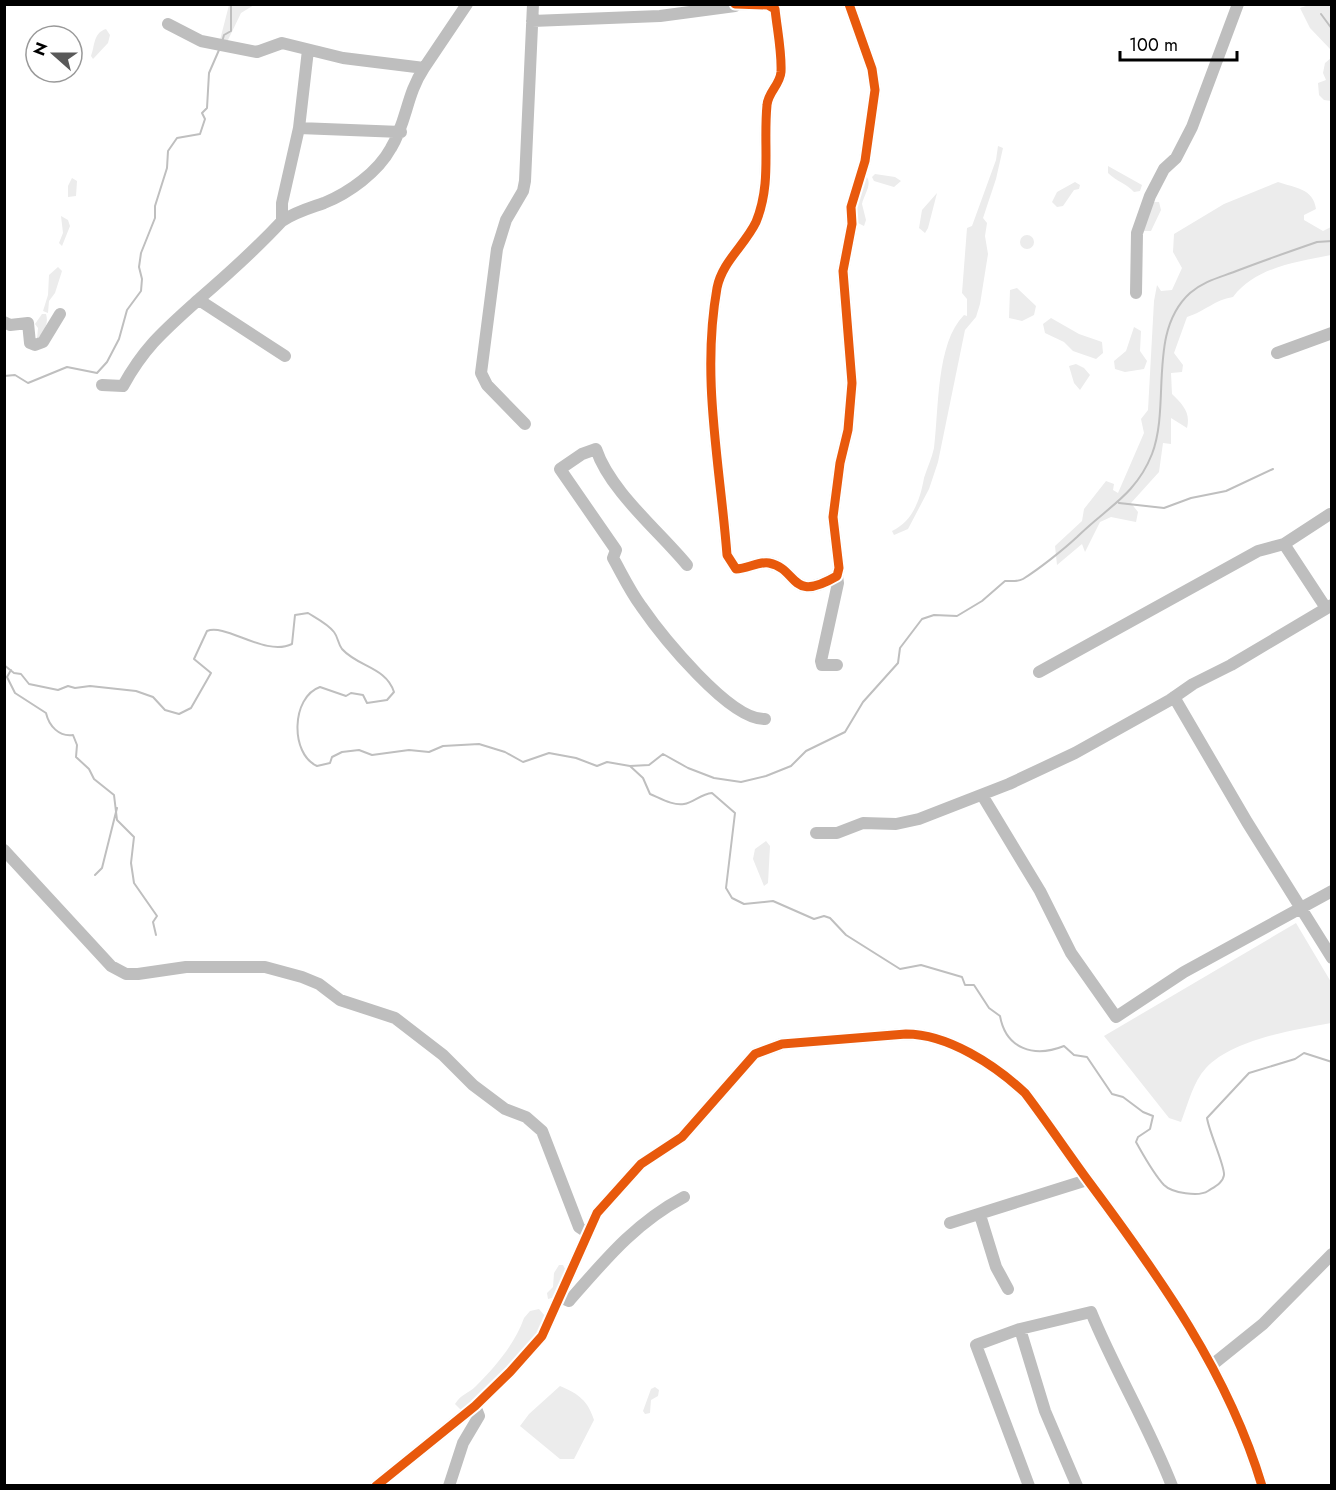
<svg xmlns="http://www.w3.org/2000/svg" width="1336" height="1490" font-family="Jost,sans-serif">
<rect width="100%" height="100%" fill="#fff"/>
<path fill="#ececec" d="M229 5H254L241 13 228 40H220Z
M1309 5H1331V50L1310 28 1300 8Z
M106 29 110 35 108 43 93 59 91 56C95 46 93 33 106 29Z
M1331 58V101L1324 100 1319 95 1318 83 1326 80 1323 73 1325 63Z
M998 146 1003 148 996 179 983 218 987 223 985 236 988 254 980 304 976 317 965 330 938 462 929 489 908 529 894 535 892 531C913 521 920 500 924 478 927 468 932 458 934 448 939 409 936 343 964 315L967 316V299L962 293 967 228 972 226 996 160Z
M1108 166 1142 185 1140 191 1134 192C1127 184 1116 181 1108 173Z
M875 174 895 177 901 181 894 187 874 181 872 177Z
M866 176C873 184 864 194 862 204L866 220 864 226 858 223 856 232 857 202Z
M72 178 77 181 76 196 68 197V186Z
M1075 182 1080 185 1079 189 1074 190 1063 206 1057 207 1052 202 1057 192Z
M1278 182C1295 188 1313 188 1316 209L1304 215V220L1323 231 1331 227V199V255C1296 262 1256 267 1233 297 1214 300 1206 311 1187 317L1174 353 1183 365 1182 372 1171 373 1172 394C1182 404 1191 412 1187 428L1171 418V444L1163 443 1159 472 1131 503 1138 512 1136 522 1111 517 1100 522 1085 552 1082 544 1057 565 1055 546 1082 521 1084 509 1106 481 1114 484 1113 490 1118 493 1144 433 1141 419 1148 410 1154 301 1157 285 1161 291 1172 290 1182 268 1173 252 1174 234 1224 204Z
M937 193 928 228 925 233 919 228 922 210Z
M1154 202H1159L1161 210 1151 231H1144L1142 225Z
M61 216 68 220 70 226 62 246 59 243 63 233Z
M1020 242a7 7 0 1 1 14 0a7 7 0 1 1-14 0Z
M58 267 62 271 55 293 49 301 48 313 43 311 48 295 49 275Z
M1017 288 1036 306 1034 315 1022 321 1009 318 1010 290Z
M42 314H46C49 323 44 333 37 339L38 328 35 324Z
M1051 318 1079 334 1102 342 1103 353 1096 359 1073 351 1064 342 1045 333 1043 324Z
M1134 327 1141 331 1140 351 1147 361 1144 369 1125 372 1115 369 1114 361 1126 351Z
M1076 364 1084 368 1090 375 1080 390 1074 383 1069 366Z
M766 841 770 846 768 883 764 886 753 859 755 849Z
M1296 923 1331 982V1023C1294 1030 1233 1039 1206 1068 1193 1082 1188 1104 1181 1122L1169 1118 1104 1036Z
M559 1265H563L565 1269 560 1287 552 1298 548 1299 547 1293 553 1287 554 1273Z
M539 1309 545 1316C536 1351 488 1385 462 1411L455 1404C461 1394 468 1394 476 1386 495 1367 515 1344 524 1318L530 1311Z
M560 1386C579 1394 588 1401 594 1420L574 1459H560L520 1426 529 1414Z
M655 1387 659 1390 658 1396 651 1400 650 1413 645 1414 643 1411 651 1389Z"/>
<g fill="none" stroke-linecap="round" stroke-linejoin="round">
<path stroke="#bfbfbf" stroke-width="2" d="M1321 14 1332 29
M222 42 224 35 231 31V4
M4 376 15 375 28 383 67 367 97 373 107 362 119 339 127 310 141 291 142 279 139 267 141 253 155 218V206L167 168 168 151 177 138 200 134 205 119 202 113 207 108 209 73 219 50
M1119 503 1164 508 1191 498 1226 491 1273 469
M4 665 14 673 21 674 29 684 58 690 68 686 75 688 90 686 136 691 153 697 165 710 179 714 191 708 211 673 194 659 207 631C226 623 265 657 292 644L295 615 308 613C316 618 328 624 334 632 338 637 338 644 342 649 358 667 386 667 394 692L387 700 367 703 363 695 351 693 346 696 320 687C291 697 290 754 317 766L330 763 332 757 342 752 359 750 372 755 409 750 429 752 443 746 479 744 505 752 523 762 549 753 576 758 597 766 607 762 630 766 649 765 663 754 688 768 714 778 741 782 766 776 791 766 806 751 845 732 863 702 898 663 900 648 922 619 934 615 957 616 982 601 1005 581C1010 581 1018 582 1023 579 1039 569 1063 550 1077 537 1106 508 1136 495 1152 454 1171 404 1147 332 1190 293 1205 280 1222 277 1239 270 1265 260 1291 251 1317 242L1332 241
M11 670 7 677 15 693 46 713C49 726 59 737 73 735L77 745 76 757 89 769 94 779 114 795 117 820 134 837 131 863 134 883 157 916 153 922 156 935
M630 766 643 778 650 794C660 798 673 806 684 804 694 802 701 794 712 793L735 813 726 888 732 898 744 904 773 901 814 919 824 916 830 918 846 935 900 969 921 965 962 977 965 985H974L989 1008 1000 1016C1006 1049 1034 1058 1064 1046L1074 1055 1087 1057 1112 1094 1123 1097 1143 1112 1153 1116 1150 1129 1138 1137 1136 1142C1144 1156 1153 1173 1164 1185 1172 1193 1199 1197 1208 1191 1214 1187 1223 1183 1224 1175 1225 1166 1209 1132 1207 1118L1249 1073 1295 1059 1304 1053 1332 1062
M95 875 102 868 117 808"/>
<path stroke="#bebebe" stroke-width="12" d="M735 4 768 5 775 9C777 29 782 52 781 72 780 85 768 92 767 105 763 145 772 183 756 222 745 245 722 262 717 288 701 378 720 464 727 555L736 569C747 569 759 561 769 563 799 569 789 604 837 576L839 568 833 517 840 463 848 430 852 383 843 271 852 224 851 207 865 161 875 90 872 69 849 4
M532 21 660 16 735 6
M168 24 201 41 257 52 282 43 343 58 424 68 467 4
M299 128 401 132
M282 221C295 212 310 208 324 203 349 193 378 172 391 148 407 122 406 95 424 68
M1136 293 1137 233 1150 196 1164 169 1176 158 1192 127 1238 4
M199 300 285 356
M4 322 10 325 28 323 30 343 35 345 43 342 60 314
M1277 353 1332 333
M102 385 123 386C145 346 165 330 198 300 227 275 256 249 282 221V203L299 128 308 50
M525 424 487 385 481 373 497 249 506 220 523 191 525 181 533 4
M1284 544 1326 608
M687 565C659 531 610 491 596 449L582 454 560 469 616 550 613 558C622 574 630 591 641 606 661 635 730 721 765 719
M837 576 838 583 821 661 822 665H837
M1039 672 1258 551 1284 544 1330 514
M1174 697 1247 822 1332 958
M982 795 1040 891 1071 953 1116 1017 1184 972 1332 891
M816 833H837L863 823 896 824 919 819 1009 784 1075 753 1170 700 1193 684 1231 665 1332 605
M4 850 111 966 126 974H138L186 967H265L302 977 319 984 340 1000 395 1018 443 1055 473 1085 505 1109 526 1117 542 1131 579 1227 588 1233
M980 1215 996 1267 1008 1289
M950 1223 1087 1180
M560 1297 569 1301C605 1260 635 1223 684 1197
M1020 1329 1045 1411 1077 1486
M1212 1365 1263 1324 1332 1254
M376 1486 475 1406 510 1372 542 1336 597 1213 641 1164 682 1137 755 1054 782 1044 906 1034C948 1034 995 1065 1025 1093 1047 1122 1067 1152 1089 1182 1159 1276 1228 1372 1262 1486
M449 1486 463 1443 479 1416 475 1406
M1029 1486 976 1345 1020 1329 1091 1312C1115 1371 1149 1426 1172 1486"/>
<g stroke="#fff" stroke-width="13">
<path id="cycleway" d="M735 4 768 5 775 9C777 29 782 52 781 72 780 85 768 92 767 105 763 145 772 183 756 222 745 245 722 262 717 288 701 378 720 464 727 555L736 569C747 569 759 561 769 563 799 569 789 604 837 576L839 568 833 517 840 463 848 430 852 383 843 271 852 224 851 207 865 161 875 90 872 69 849 4
M376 1486 475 1406 510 1372 542 1336 597 1213 641 1164 682 1137 755 1054 782 1044 906 1034C948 1034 995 1065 1025 1093 1047 1122 1067 1152 1089 1182 1159 1276 1228 1372 1262 1486"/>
</g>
<use href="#cycleway" stroke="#e8590c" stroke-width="9"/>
</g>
<rect width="1336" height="1490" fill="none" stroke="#000000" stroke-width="12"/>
<g transform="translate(54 54) rotate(291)"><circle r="28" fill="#ffffff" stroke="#999999" stroke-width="1.5"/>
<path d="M0-4.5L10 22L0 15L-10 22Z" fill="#595959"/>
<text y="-9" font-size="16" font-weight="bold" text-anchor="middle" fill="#000000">N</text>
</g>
<path d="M1120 51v9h117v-9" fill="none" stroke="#000000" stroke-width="3"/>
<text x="1129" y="51" font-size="18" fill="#000000" stroke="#ffffff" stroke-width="4.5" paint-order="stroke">100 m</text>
</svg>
